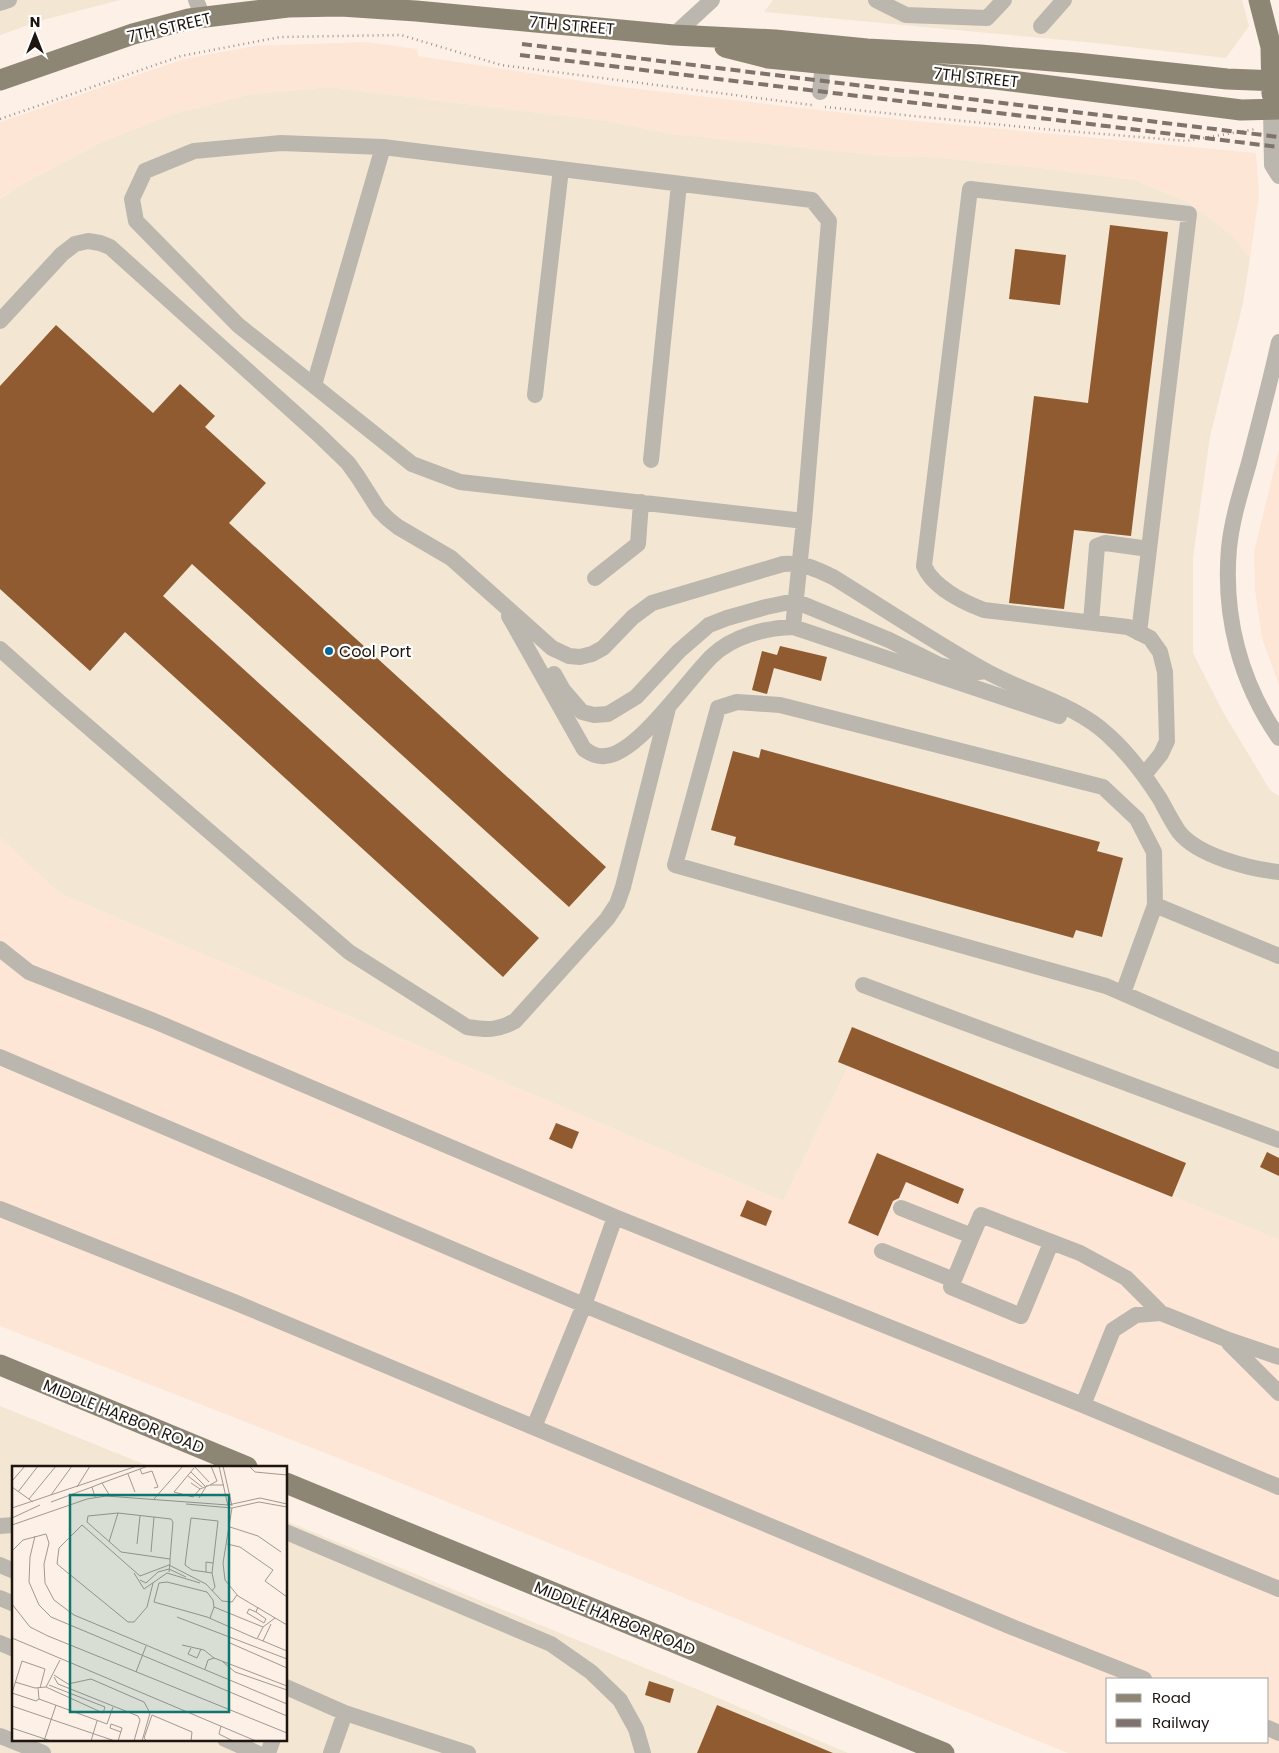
<svg xmlns="http://www.w3.org/2000/svg" width="1279" height="1753" font-family="Poppins,sans-serif">
<rect width="100%" height="100%" fill="#fdf0e7"/>
<path fill="#f3e7d3" d="M0 0H120L43 20 0 35Z
M773 0H1242L1249 26 1226 58 1095 43 764 12Z
M330 87 614 122 672 134 894 157 920 156 1051 169 1135 180 1188 202 1234 237 1250 258 1243 303 1210 437 1193 557V653L1223 712 1270 790 1279 796V1240L850 1063 783 1201 59 893 0 838V199L17 187 104 141 173 114 251 94Z
M0 1406 151 1467H14V1739H286V1521L699 1690 848 1753H0Z"/>
<path fill="#fde6d6" fill-rule="evenodd" d="M367 42 417 49 418 56 621 87 905 120 1256 153 1259 195 1250 258 1234 237 1188 202 1135 180 1051 169 920 156 894 157 672 134 614 122 330 87 251 94 173 114 104 141 17 187 0 198V122L184 59 255 46Z
M1279 449V685L1262 638 1255 590 1254 552Z
M0 838 59 893 783 1201 850 1063 1279 1240V1753H1068L361 1467 0 1326ZM1108 1679H1268V1742H1108Z"/>
<path fill="#905b31" d="M1110 225 1168 232 1131 536 1074 530 1064 609 1009 603 1034 396 1088 403Z
M1015 249 1066 255 1060 305 1009 299Z
M56 325 153 413 180 384 215 416 205 427 266 483 229 523 606 867 569 907 192 564 163 596 539 938 503 977 125 632 90 671 0 589V386Z
M780 646 827 657 821 681 774 668 767 694 752 690 762 651 777 655Z
M761 749 1100 842 1097 851 1123 858 1102 937 1076 930 1073 938 734 845 736 837 711 830 733 751 759 758Z
M852 1027 1186 1163 1172 1197 838 1062Z
M556 1123 579 1132 572 1149 549 1139Z
M1267 1152 1279 1158V1176L1260 1167Z
M877 1153 964 1189 958 1204 906 1182 899 1198 893 1201 878 1236 848 1223Z
M747 1200 772 1211 766 1226 740 1216Z
M649 1681 674 1689 670 1703 645 1695Z
M717 1705 833 1753H697Z"/>
<g fill="none" stroke-linecap="round" stroke-linejoin="round">
<path stroke="#9c918a" stroke-width="2.5" stroke-dasharray="1 4" stroke-linecap="butt" d="M825 107 1043 129 1186 141 1256 129
M0 119 181 56 280 37 401 35 501 65 812 105"/>
<path stroke="#bcb7ae" stroke-width="16" d="M196 0 203 17
M876 0 906 15 987 18 1004 0
M0 3 9 0
M1041 26 1064 0
M674 35 712 0
M820 92 823 63
M1271 109 1272 165 1279 176
M0 321 62 254 75 244 88 241 100 243 110 247 318 434 348 463 358 477 379 510 388 519 398 527 451 558 552 648 569 656 580 657 592 654 603 648 633 617 652 603 783 564C802 562 816 569 833 577 883 608 933 641 984 670 1024 693 1074 703 1108 735 1128 753 1146 777 1160 799 1166 810 1172 822 1179 832 1198 856 1250 869 1279 872
M1279 342C1270 383 1259 423 1249 463 1241 491 1232 519 1229 548 1223 616 1240 682 1279 738
M314 385 383 147
M535 395 561 169
M651 460 679 184
M595 578 638 544 641 502
M509 616 584 749C590 753 596 757 605 756 638 754 688 679 712 656 733 636 765 628 793 627L1059 716
M1091 622 1097 546 1105 543 1149 549
M793 627 804 521 829 221 812 200 383 147 281 143 194 151 145 171 132 199 136 221 238 325 412 464 460 482 804 521
M1139 633 1189 214 970 189 924 566C933 587 963 602 984 610L1128 627 1150 638 1160 652 1165 672 1167 741 1161 754 1144 775
M0 649 57 700 349 952 467 1027C487 1030 497 1031 515 1021L607 919 617 904 623 887 668 708
M554 674 563 690 582 712 594 715 608 714 636 697 679 651 709 625 727 618 766 607 795 601 889 640 939 665 970 673 986 671
M1155 905 1154 852 1137 819 1103 787 780 705 737 702 718 708 675 865 1106 986 1279 1061
M0 949 29 972 154 1021 615 1217 1083 1405 1279 1487
M863 985 1279 1140
M1123 993 1155 905 1279 956
M0 1057 584 1305 1279 1589
M901 1208 972 1236 981 1215 1080 1253 1126 1278 1161 1313
M0 1209 234 1302 1012 1627 1144 1679
M972 1236 951 1287 1021 1316 1051 1243
M882 1251 954 1280
M1229 1343 1279 1393
M1083 1405 1113 1330 1136 1315 1161 1313 1226 1339 1279 1357
M534 1427 584 1305 615 1217
M0 1526 14 1525
M286 1532 551 1644 591 1672 620 1700 636 1729 643 1753
M0 1565 14 1571
M0 1598 14 1604
M0 1643 14 1649
M286 1687 345 1713 468 1753
M1268 1728 1279 1733
M0 1736 43 1753
M225 1739 257 1753
M268 1753 273 1739
M331 1753 345 1713"/>
<path stroke="#8e8675" stroke-width="21" d="M1259 0 1271 47 1272 94
M725 47 768 58 869 68 995 79 1241 110 1279 109
M0 80 133 34 189 19 288 7 341 6 416 11 674 35 775 40 867 49 980 55 1076 63 1227 79 1279 81
M0 1365 247 1467
M286 1483 944 1753"/>
<path stroke="#7e746d" stroke-width="4" stroke-dasharray="10 5" stroke-linecap="butt" d="M522 44 1279 137
M520 55 1279 147"/>
</g>
<circle fill="#006896" stroke="#fff" stroke-width="2" cx="329" cy="651" r="5"/>
<g text-anchor="middle" stroke-width="4.5" stroke-linejoin="round" paint-order="stroke">
<g font-size="16" fill="#1d1510" stroke="#fff">
<text transform="translate(572 25) rotate(5)" y="6">7TH STREET</text>
<text transform="translate(169 27) rotate(-13)" y="6">7TH STREET</text>
<text transform="translate(976 77) rotate(6)" y="6">7TH STREET</text>
<text transform="translate(124 1416) rotate(22)" y="6">MIDDLE HARBOR ROAD</text>
<text transform="translate(615 1618) rotate(22)" y="6">MIDDLE HARBOR ROAD</text>
</g>
<g font-size="16" fill="#1d1510" stroke="#fff" text-anchor="start">
<text x="339" y="657">Cool Port</text>
</g>
</g>
<g transform="translate(12 1466)">
<rect width="275" height="275" fill="#fdf0e7"/>
<path fill="none" stroke="#a39891" stroke-width="1" d="M182 0 197 16M207 0 216 40M211 0 220 40M237 0 243 6 275 9M128 3 130 8 140 5 146 21 142 22M179 6 193 20M116 8 123 26M176 10 190 21M0 15 13 0M90 17 136 0M179 17 188 23 181 31 162 26 182 2M198 19 205 15 199 0M0 21 21 36M65 21 78 0M80 21 90 17 98 30M188 23 198 19H212M6 26 26 0M39 29 60 0M187 32 195 19M17 33 44 0M142 33 171 0M39 36 80 21 83 31M174 38 220 42 247 36 275 41M0 42 125 0M220 42 211 97 213 114 226 130 275 159M0 52 28 39M0 59 75 33 94 30 216 39 248 32 275 38M218 61 246 70 269 86M23 70 18 91 17 116 27 139 39 151 275 250M97 76 106 47M125 78 128 50M215 78 228 81 261 104 253 115 275 131M0 85 11 74 34 68 37 77 32 98 33 117 42 134 62 149 275 238M139 86 142 51M157 106 158 97V93L161 56 159 53 106 47 76 50 75 56 109 86 158 93M194 106V96L201 97M122 107 132 123 155 107 188 117M200 107 180 104 173 99 179 52 206 55 200 107 203 121 200 125M128 114 134 117 146 106 157 103 174 111M141 117 135 141 122 156H116L45 98 47 82 70 59 128 110 157 99 194 118 210 135 220 136 225 129M0 138 18 161 36 170 275 267M202 141 201 134 195 126 155 116 147 117 142 136 195 151 245 173 251 161 263 152M244 146 237 143 235 147 252 157 254 153 244 146 246 141M165 151 275 193M198 152 202 141 251 161M0 172 244 275M246 173 251 175 259 158M251 175 275 185M218 177 275 202M170 179 192 184 202 192M179 182 176 188 185 192 189 183M211 196 223 206 275 224M193 203 196 194 202 192 275 220M124 206 134 180M42 209 56 218 79 213 132 236 138 247 130 275M42 211 46 218 126 250 128 254 122 275M3 216 23 222 34 221 48 194M34 221 91 247 93 241 37 219M26 222 27 233 95 258 101 241M0 227 10 195 33 203 28 222M0 227 24 235 27 233M0 240 103 275M209 260 207 268 221 275M0 262 39 275M32 275 44 239M79 275 85 255M106 275 110 262 99 258 98 262 109 266M135 275 132 272 140 249 180 266 179 275M137 275H153"/>
<path fill="#0f766e" fill-opacity="0.15" stroke="#0f766e" stroke-width="2.5" d="M58 29H217V246H58Z"/>
<rect width="275" height="275" fill="none" stroke="#1d1510" stroke-width="2.5"/>
</g>
<rect x="1106" y="1678" width="162" height="65" fill="#ffffff" stroke="#a5a19f"/>
<rect x="1116" y="1694" width="25" height="8" fill="#8e8675" stroke="#a5a19f"/>
<text x="1152" y="1703" font-size="15" fill="#1d1510">Road</text>
<rect x="1116" y="1719" width="25" height="8" fill="#7e746d" stroke="#a5a19f"/>
<text x="1152" y="1728" font-size="15" fill="#1d1510">Railway</text>
<g transform="translate(35 35)" stroke="#ffffff" stroke-width="4" paint-order="stroke">
<path d="M0-4L9 19L0 12L-9 19Z" fill="#1d1510"/>
<text y="-8" font-size="14" font-weight="bold" text-anchor="middle" fill="#1d1510">N</text>
</g>
</svg>
